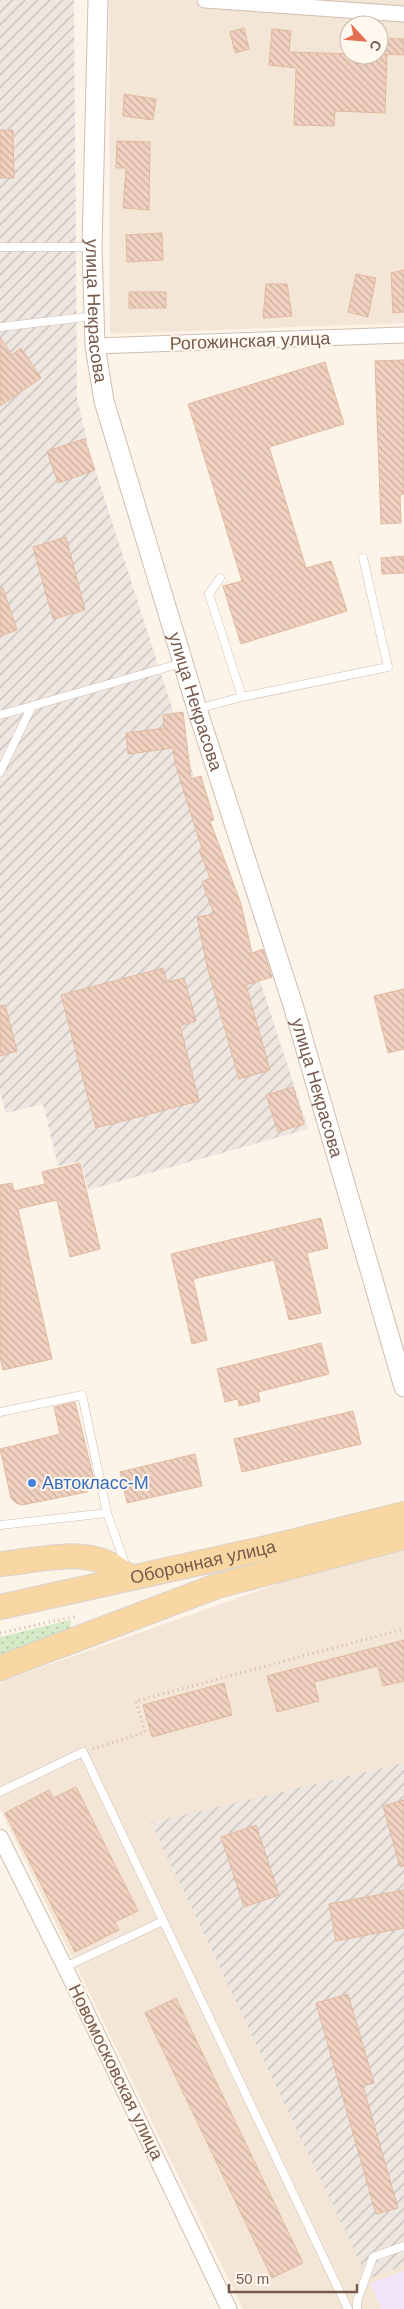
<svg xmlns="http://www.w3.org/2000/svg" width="404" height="2309" font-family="Helvetica,sans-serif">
<defs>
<pattern id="industrial-furrows" width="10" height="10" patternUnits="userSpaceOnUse" patternTransform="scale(1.25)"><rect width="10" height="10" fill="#ede6e1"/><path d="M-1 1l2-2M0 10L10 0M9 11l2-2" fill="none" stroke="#c5bdb9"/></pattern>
<pattern id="grass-dots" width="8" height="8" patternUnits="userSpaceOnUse" patternTransform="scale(1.25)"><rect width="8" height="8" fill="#d5eac6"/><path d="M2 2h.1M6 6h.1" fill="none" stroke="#b1c1a3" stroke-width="1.8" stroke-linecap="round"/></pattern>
<pattern id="building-back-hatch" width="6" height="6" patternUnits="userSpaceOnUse" patternTransform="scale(1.25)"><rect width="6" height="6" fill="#f1d2c0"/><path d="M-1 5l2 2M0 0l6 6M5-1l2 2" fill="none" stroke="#c8ad9e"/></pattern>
</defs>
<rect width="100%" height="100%" fill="#fcf4e8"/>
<path fill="#f4e6d6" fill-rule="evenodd" d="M109 0H404V323L110 334ZM349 25H379V55H349Z
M404 1547V2309H243L0 1809V1682L323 1568Z"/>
<path fill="url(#industrial-furrows)" d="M0 0H74L77 398 91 457 308 1129 88 1190 81 1161 58 1166 43 1104 6 1113 0 1092Z
M404 1763V2265L368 2279 151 1823Z"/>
<path fill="#f1e4f9" d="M404 2271V2309H381L371 2283Z"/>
<path fill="url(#grass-dots)" d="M71 1620 70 1632 0 1656V1637Z"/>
<path fill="url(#building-back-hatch)" stroke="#e3b9a0" d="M244 28 249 49 235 53 230 32Z
M272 29 291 31 289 52 387 55 385 113 335 111 334 126 294 125 296 68 269 65Z
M379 38 404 39V55L379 54Z
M124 94 156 99 153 120 123 116Z
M0 130H13L14 178H0Z
M117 141 150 142 149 210 123 208 126 168H116Z
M162 233 163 260 127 262 126 235Z
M404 270V312L393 313 391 273Z
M356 274 376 278 368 317 348 312Z
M266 284H287L292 316 263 318Z
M129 292H166V308H129Z
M0 337 12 355 21 348 41 378 0 406Z
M404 360V494L400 495 401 523 381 524 375 361Z
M325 362 344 424 269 447 306 568 331 561 347 611 241 644 223 586 242 581 188 404Z
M84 439 95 470 58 483 47 451Z
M66 537 85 610 53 619 33 547Z
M404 556V573L382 574 381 558Z
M0 588H3L17 630 0 636Z
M183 712 191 779 201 776 214 820 210 821 241 904 252 953 263 949 272 977 246 985 270 1070 239 1079 207 966 197 917 214 914 202 882 210 878 199 850 202 849 175 763 173 748 128 754 126 733 164 728 163 715Z
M163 968 167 982 184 978 196 1021 180 1026 199 1101 96 1128 61 995Z
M404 989V1049L388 1053 374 996Z
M5 1005 17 1051 0 1056V1006Z
M293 1087 304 1124 278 1132 266 1095Z
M80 1163 100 1249 70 1257 57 1200 18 1209 52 1359 3 1370 0 1357V1185L12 1183 14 1191 45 1184 42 1172Z
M321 1218 328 1248 307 1253 321 1313 289 1320 274 1260 193 1279 207 1340 192 1344 171 1254Z
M321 1343 329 1374 258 1392 260 1401 239 1406 238 1399 225 1402 217 1369Z
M75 1402 93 1476 92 1485 87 1492 22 1505 16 1503 11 1498 0 1449 60 1434 54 1407Z
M353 1411 361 1444 242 1472 234 1439Z
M195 1454 202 1486 127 1503 120 1472Z
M404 1640V1681L383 1686 378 1666 314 1682 319 1701 277 1712 267 1676Z
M224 1683 232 1715 152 1737 143 1705Z
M76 1787 138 1911 115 1922 119 1930 75 1952 5 1813 49 1790 53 1798Z
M404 1800V1866L400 1867 383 1806Z
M256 1825 279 1895 244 1907 221 1837Z
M404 1890V1928L336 1941 329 1904Z
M348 1994 374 2083 363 2086 398 2208 376 2214 316 2003Z
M176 1998 303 2263 272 2278 145 2013Z"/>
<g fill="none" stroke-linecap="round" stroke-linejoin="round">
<g stroke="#d0beb0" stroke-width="9">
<path id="service" d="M0 247H92
M0 327 94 316
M220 578 209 594 242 697
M197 709 242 697 388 667 363 558
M0 715 32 706
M0 772 32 706 182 663
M0 1412 82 1395 107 1513 127 1569
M1 1525 107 1513
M0 1792 83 1752 348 2309
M65 1967 163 1921
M357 2309V2301L373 2257 404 2246"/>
</g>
<g stroke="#d0beb0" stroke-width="17">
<path id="minor" d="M205 0 404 14
M95 346 404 335
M0 1837 65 1967 229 2309"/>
</g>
<g stroke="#d0beb0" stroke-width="21">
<g id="tertiary">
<path id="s1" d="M98 0 92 247 95 346 104 401 197 709 293 1005 404 1387"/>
</g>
</g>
<g stroke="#d9d1cd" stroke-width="26">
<g id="primary">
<path d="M0 1564C33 1561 76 1549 107 1563 115 1567 123 1573 130 1577"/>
<path id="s2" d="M0 1607 271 1547 404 1514"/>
<path d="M0 1668 217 1586 404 1537"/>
</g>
</g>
<path stroke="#d6b6a2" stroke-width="3" stroke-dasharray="1 4" stroke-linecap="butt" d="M0 1633 78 1616
M93 1749 145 1732 136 1701 404 1629"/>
<use href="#service" stroke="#fff" stroke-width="8"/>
<use href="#minor" stroke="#fff" stroke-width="15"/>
<use href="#tertiary" stroke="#fff" stroke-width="19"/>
<use href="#primary" stroke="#f9d7a2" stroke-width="24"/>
</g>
<circle fill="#3f7fe0" stroke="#fff8ee" stroke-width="2" cx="32" cy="1483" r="5"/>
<g text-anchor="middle" stroke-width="4" stroke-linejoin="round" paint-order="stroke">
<g font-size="18" fill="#765a4c" stroke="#fff8ee">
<text dy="6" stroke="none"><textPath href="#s1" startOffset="311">улица Некрасова</textPath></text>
<text transform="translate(250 341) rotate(-2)" y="6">Рогожинская улица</text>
<text dy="6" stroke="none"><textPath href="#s1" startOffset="716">улица Некрасова</textPath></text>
<text dy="6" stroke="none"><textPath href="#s1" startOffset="1121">улица Некрасова</textPath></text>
<text dy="6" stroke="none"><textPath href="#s2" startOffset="208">Оборонная улица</textPath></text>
<text transform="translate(116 2072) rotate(64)" y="6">Новомосковская улица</text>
</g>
<g font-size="18" fill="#366cbe" stroke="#fff8ee" text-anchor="start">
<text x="42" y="1489">Автокласс-М</text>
</g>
</g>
<g transform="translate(364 40) rotate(116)"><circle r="24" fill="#fff8ee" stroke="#c8b9ad"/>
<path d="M0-4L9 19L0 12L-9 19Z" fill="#e36e50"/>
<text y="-8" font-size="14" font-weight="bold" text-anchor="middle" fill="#765a4c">С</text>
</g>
<path d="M229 2284v8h128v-8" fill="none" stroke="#765a4c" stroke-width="2.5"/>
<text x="236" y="2284" font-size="15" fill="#765a4c" stroke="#fff8ee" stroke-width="4" paint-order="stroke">50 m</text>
</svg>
